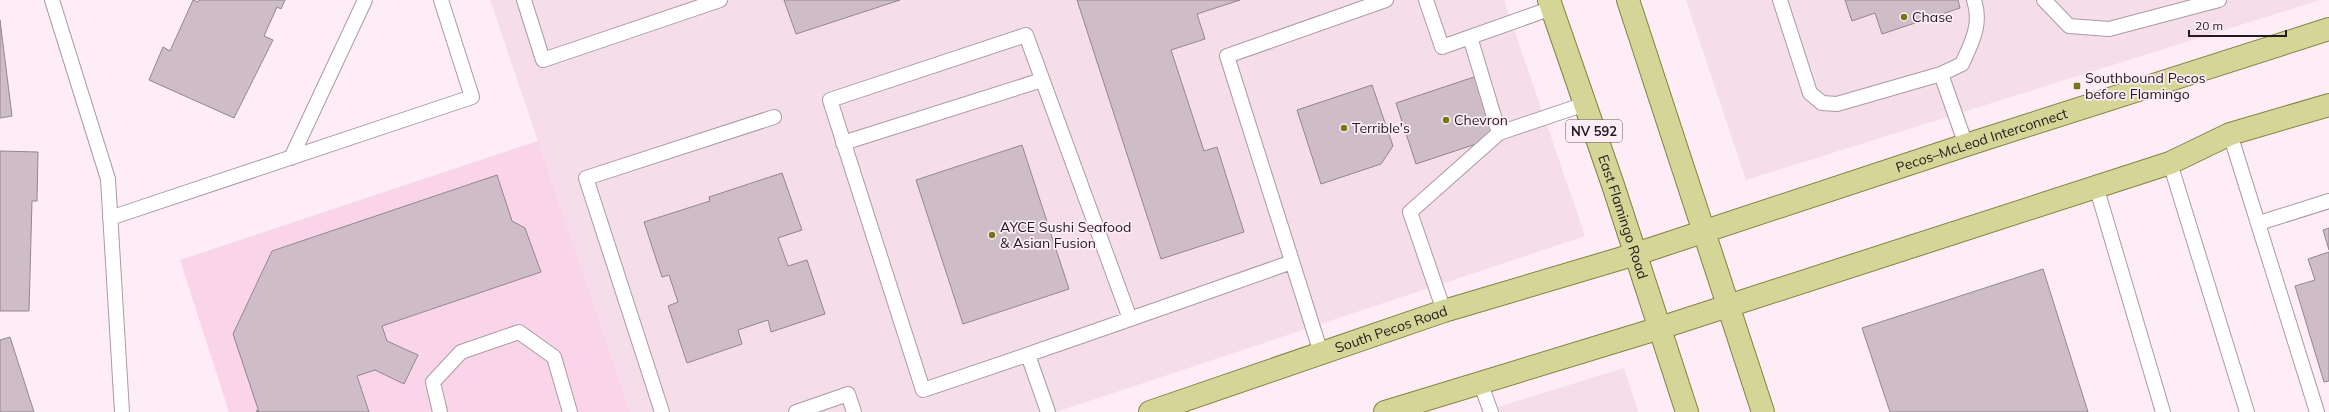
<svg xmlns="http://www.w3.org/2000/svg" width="2329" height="412" font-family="Mulish,sans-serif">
<rect width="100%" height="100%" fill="#feedf6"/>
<path fill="#f5dde9" d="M490 0H1504L1585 236 1056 412H630Z
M1686 0H2320L1746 180Z
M1624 368 1638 412H1482Z"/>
<path fill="#fad4e8" d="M538 141 630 412H229L180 260Z"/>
<path fill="#cebdc6" stroke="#95868e" d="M193 0 198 2 199 0H285L281 9 277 7 264 36 273 40 234 118 149 80 163 47 170 51Z
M784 0H900L796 34Z
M1077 0H1240L1197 14 1205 39 1171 50 1204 151 1217 147 1244 232 1161 259Z
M1845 0H1958L1960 8 1882 34 1875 13 1852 21Z
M0 20 12 116 0 118Z
M1477 76 1497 137 1416 164 1396 103Z
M1372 85 1393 146 1381 164 1321 184 1297 110Z
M1022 145 1069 289 963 324 916 180Z
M0 151 38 152 37 201H32L29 311H0Z
M782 173 802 230 778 238 788 266 807 260 825 314 771 332 768 320 738 330 742 344 687 363 668 306 678 302 669 275 662 277 644 222 710 201 709 197Z
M497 175 512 221 525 228 541 272 382 326 387 341 418 355 404 384 375 370 357 376 369 412H257L256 410 259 412 233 334 272 251Z
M2329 228V250L2323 230Z
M2329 252V381L2324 382 2295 286 2315 280 2308 259Z
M2043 269 2088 412H1890L1862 328Z
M10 337 34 412H0V340Z"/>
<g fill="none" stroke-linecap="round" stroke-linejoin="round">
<g stroke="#aa9aa2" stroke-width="16">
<path id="service" d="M52 0 108 179 122 412
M524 0 543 60 720 0
M1426 0 1442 47 1552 8
M1780 0 1810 93 1822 103 1837 104 1941 74 1966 145
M2044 0 2069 26 2109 29 2219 0
M1470 37 1499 133
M1941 74 1962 64C1972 42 1982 24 1974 0
M2230 134 2317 412
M843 143 1042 80
M291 158 365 0
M2170 163 2247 412
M2096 186 2163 412
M110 218 472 97 441 0
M2259 223 2329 201
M1444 311 1410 212 1499 133 1585 104
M1130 319 1026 35 830 100 923 390C1047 349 1170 305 1292 262
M1321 353 1227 56 1386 0
M1028 355 1048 412
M1480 382 1491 412
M440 412 433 382 461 352 519 332 554 357 570 412
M662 412 586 178 774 117
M796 412 848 394 854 412"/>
</g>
<g stroke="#848240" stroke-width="24">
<g id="primary">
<path id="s1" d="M1549 0 1613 185 1687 412"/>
<path d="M1628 0 1763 412"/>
<path id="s2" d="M1150 412 1444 311 1636 254 1966 145 2329 29"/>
<path d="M1385 412 1660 328 2170 163 2230 134 2329 105"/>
</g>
</g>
<use href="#service" stroke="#fff" stroke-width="14"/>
<use href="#primary" stroke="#d5d597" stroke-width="22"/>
</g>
<g fill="#75751a" stroke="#feedf6" stroke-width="1.5">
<circle cx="1904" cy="17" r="4"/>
<rect x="2073" y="82" width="8" height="8" rx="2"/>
<circle cx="1446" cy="120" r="4"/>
<circle cx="1344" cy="128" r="4"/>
<circle cx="992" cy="235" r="4"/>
</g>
<g text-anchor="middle" stroke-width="3.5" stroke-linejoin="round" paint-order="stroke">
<rect fill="#feedf6" stroke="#635a5f" stroke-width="1" x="1566" y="120" width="56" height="22" rx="3"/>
<g font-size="13" font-weight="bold" fill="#211b1e">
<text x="1594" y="136">NV 592</text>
</g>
<g font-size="14" fill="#211b1e" stroke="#feedf6" text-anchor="start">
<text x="1912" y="22">Chase</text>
<text x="2085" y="83">Southbound Pecos<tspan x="2085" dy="16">before Flamingo</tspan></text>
<text x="1454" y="125">Chevron</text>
<text x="1352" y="133">Terrible's</text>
<text x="1000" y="232">AYCE Sushi Seafood<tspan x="1000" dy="16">&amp; Asian Fusion</tspan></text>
</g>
<g font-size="14" fill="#211b1e" stroke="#feedf6">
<text dy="5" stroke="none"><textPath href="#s2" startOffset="875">Pecos–McLeod Interconnect</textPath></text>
<text dy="5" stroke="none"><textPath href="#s1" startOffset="229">East Flamingo Road</textPath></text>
<text dy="5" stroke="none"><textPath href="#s2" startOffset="255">South Pecos Road</textPath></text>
</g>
</g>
<path d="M2189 30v6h97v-6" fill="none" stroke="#211b1e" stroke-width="2"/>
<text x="2195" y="30" font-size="12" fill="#211b1e" stroke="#feedf6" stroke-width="3" paint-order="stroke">20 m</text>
</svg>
